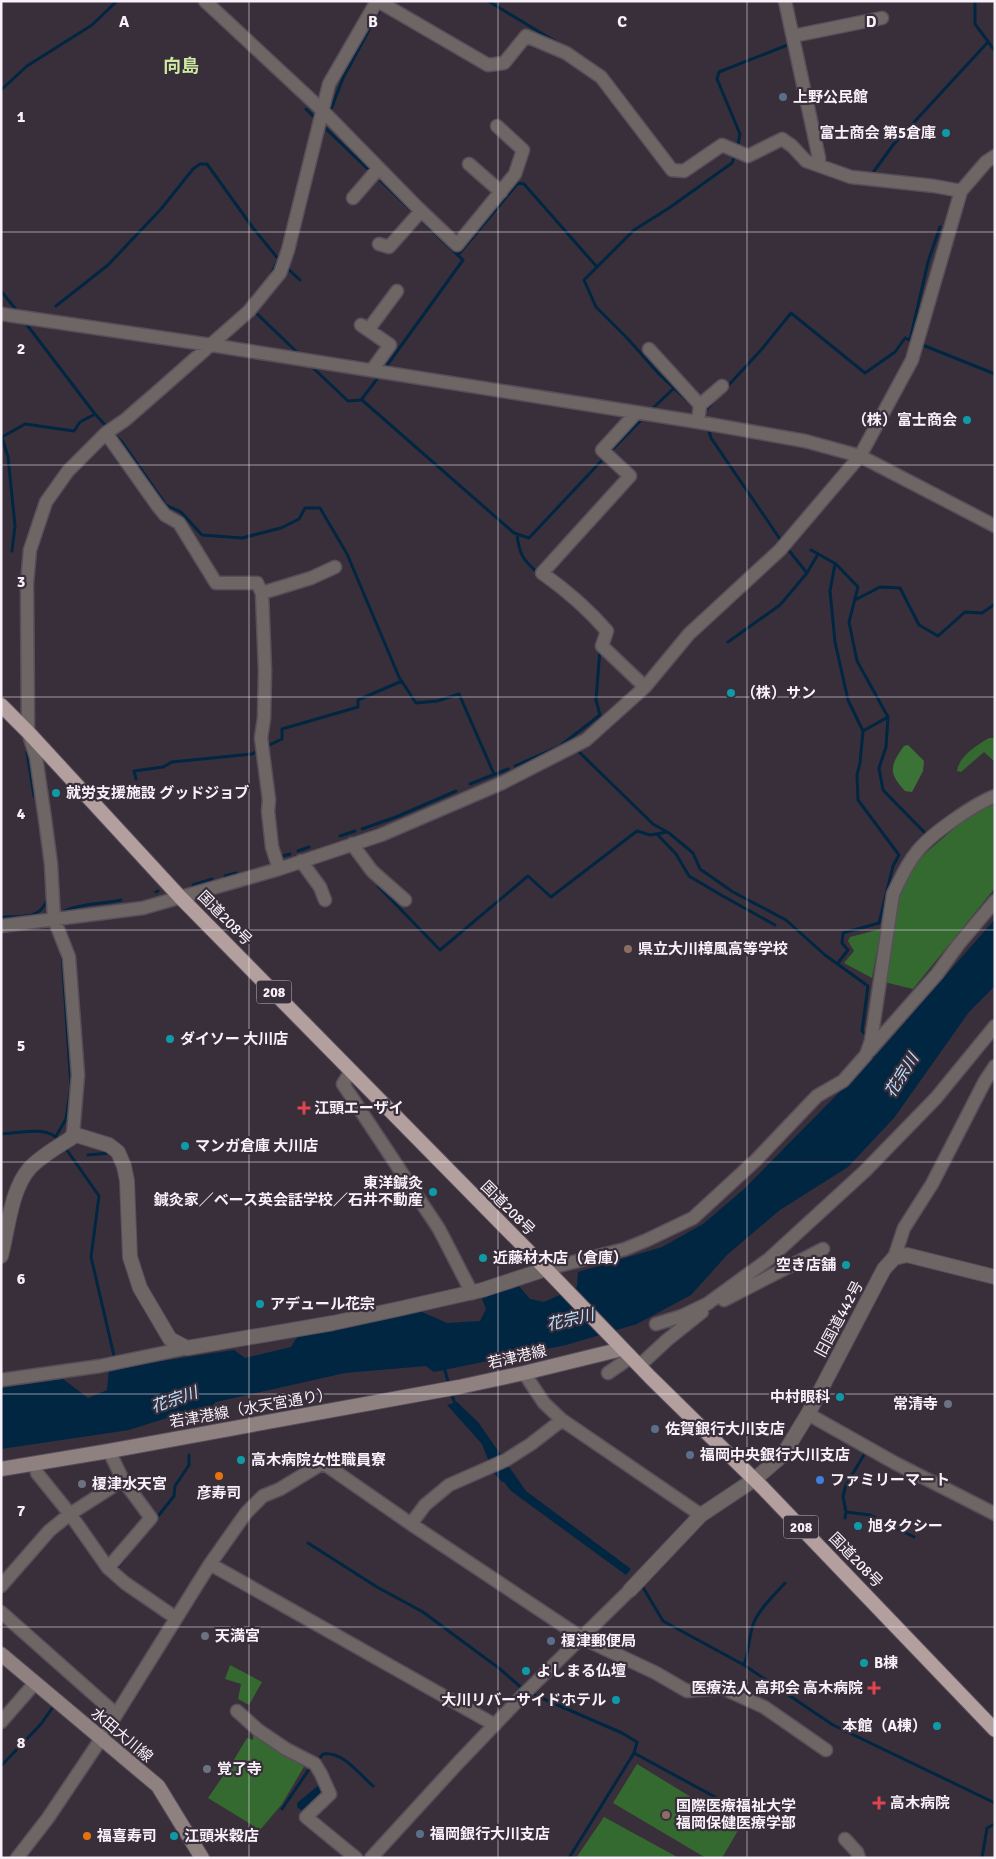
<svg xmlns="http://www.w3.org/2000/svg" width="996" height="1859" font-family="Signika,'Noto Sans JP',sans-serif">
<rect width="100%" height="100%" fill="#392f3b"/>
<path fill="#346930" d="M989 738H995V762L984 752 961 772 957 771C959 756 977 745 989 738Z
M995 801V888L913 989 884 982 900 889 908 870 929 850 972 813Z
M881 929 872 978 844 963 854 951 848 941 850 937Z
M230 1665 262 1682 249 1705 238 1699 241 1684 225 1679Z
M253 1733 305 1765 282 1804 260 1830 208 1798 232 1763 247 1738 253 1740Z
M637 1764 740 1827 722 1858H706L613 1803Z
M604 1817 679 1858H576Z"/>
<path fill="#3a7335" d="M908 745 924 761 923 771 912 792 905 791C888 773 890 765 904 746Z"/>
<path fill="#002641" d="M995 919V986L969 1012 894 1118 848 1167 780 1210 728 1254 691 1295 637 1324 566 1345 434 1372 426 1366 345 1373 216 1402 206 1412 198 1408 129 1430 1 1449V1388L63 1379 88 1398 107 1390 109 1369 234 1350 245 1358 291 1347 297 1337 420 1311 447 1323 480 1321 486 1309 481 1296 519 1286 530 1299 544 1302 577 1287 578 1272 662 1247 703 1224 744 1189 878 1053Z
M457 1402 478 1422 526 1491 631 1569 626 1575 511 1491 504 1482H502L493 1472 482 1444 447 1405Z
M320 1784 326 1792 306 1814 297 1807V1803Z"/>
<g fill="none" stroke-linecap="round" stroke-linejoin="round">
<path stroke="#002641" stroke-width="3" d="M488 1 556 42
M975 1V24L995 51
M1 90 27 66 92 25 117 1
M306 109 316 119
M330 112 343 78 382 6
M322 125 372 173
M737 149 740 134 717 79 719 72 790 44
M870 174H872L893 145 988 42
M377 177 415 214
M458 255 518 183 524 184 597 267
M286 267 300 280
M270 277 277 262
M1 291 18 312
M56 306 108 265 161 209 193 169 200 164H207L253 228 280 261
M253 310 299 354
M910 340 928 262 940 227
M920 344 995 374
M310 365 348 401 361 400 380 375
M385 368 463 260 420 219
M726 388 761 350 791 313 865 373 895 352 905 338 914 342
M362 400 514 533 529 538 605 457
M691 404 659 374 628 339 596 307 584 280 634 230 669 208 732 163 735 155
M651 410 674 388
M704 412 713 402
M95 414 108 428
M708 428 711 438 782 542
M112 432 122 442 166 505 181 512 202 535 242 538 281 528 299 519 305 508H320L347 554 399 677 416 703 437 701 459 694 494 774
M609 453 645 416
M517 534C519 554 523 560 538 573
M811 550 836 564 858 587 849 622 857 661 888 717 886 747 879 768 883 790 925 833
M12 551 15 526 8 457 2 437 25 424 74 431 80 422 95 414 24 321
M835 564 830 591 835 642 848 700 863 731 888 717
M807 573 818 554
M855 600 880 587 900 588 919 625 938 636 965 612 982 613 995 604
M728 642 780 605 807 573 786 547
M265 747 282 739V729L358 707V700L402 681
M576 749 653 824 669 833 693 853 700 869 733 892 786 920 825 955 868 986 862 1031 864 1033
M27 752 34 796
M515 766 560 746 600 715 596 700 600 649
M136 779 134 771 163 767 172 762 252 754 259 750
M470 784 508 769
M362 829 396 817 456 791
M657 834 676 854 689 876 721 895 775 925
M340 836 355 831
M298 851 309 847
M279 857 290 854
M225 876 236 873
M193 885 212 879
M378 886 440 950 528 876 551 897 637 831 650 835 667 832
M156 892 158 891
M64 911C82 903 102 904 121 900
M1 917C18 916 39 920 46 902
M838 963 848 950 842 943 843 933 879 923 893 866 899 855 858 800 857 775 860 763 863 731
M1 1134C19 1133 47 1125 60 1141
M56 1136 66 1119 71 1086 62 954
M64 1146 99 1196 91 1257 115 1360
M88 1155 110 1153
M444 1367 449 1385
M451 1393 456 1406
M204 1408 207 1419
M865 1453 846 1485 843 1496 846 1512 870 1515 914 1537
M845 1518 846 1512
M155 1520 174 1496 175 1486 189 1465V1455
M308 1543 377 1587 423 1612 500 1669 524 1690
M116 1569 125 1558
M641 1584 663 1621 744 1665 833 1725 995 1803
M744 1665C749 1651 749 1634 754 1622 761 1607 774 1595 785 1583
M530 1693 622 1733 637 1742 634 1753
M316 1762 323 1754C343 1751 359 1774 373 1786
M1 1766 41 1724 53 1707
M282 1809 312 1765
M569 1858 634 1753 750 1816
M982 1858 987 1828 995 1824"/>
<g stroke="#584e59" stroke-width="15">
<path id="minor" d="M205 1 322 110 416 206 457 245 515 174 523 150 497 126
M378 1 488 65 504 63 526 36 566 53 601 77 672 170 684 171 722 145 748 156 782 139 792 146 806 161 851 177 934 186 961 191
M785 1 819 158V165
M793 36 882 18
M469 164 501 192
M353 198 379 168
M379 244 389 247 421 211
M1 314 211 345 698 422 805 441 860 456 995 526
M361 325 390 345 372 370
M368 330 397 291
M649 349 700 405 698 422
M700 405 722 386
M636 413 602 450 630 476 542 573C566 590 588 609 607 631L602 646 645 687
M106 433 157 505 165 515 179 523 216 583H257L262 593 265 671 264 718 261 738 269 800 268 811 272 847 279 869
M262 593 311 578 335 567
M352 844 372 871 405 900
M301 861 320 887 325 900
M1 926 143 908 279 869 381 835 502 783 586 740 645 687 689 634 780 550 860 456 912 360 961 191 986 162 995 156
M869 1051 937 974 958 945 995 901
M351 1071 343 1084 439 1229 472 1293
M73 1134 78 1075 69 957 54 919 51 864 45 819 36 757 28 732 27 583 30 550 46 502 68 471 106 433 125 420 164 386 249 311 280 273 288 250 329 84 377 1
M894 1258 904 1228 932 1184 985 1081 995 1066
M546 1269 625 1249 647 1240 693 1218 756 1160 817 1096 843 1081 866 1055 871 1041 893 894C900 880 906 865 916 853 929 835 974 804 995 796
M724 1300 823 1249
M656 1324 682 1316 707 1304 769 1259 865 1171 936 1098 995 1026
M639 1366 667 1340 702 1312
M524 1373 544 1403 562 1420 701 1515
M608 1373 631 1357
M1 1380 100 1366 187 1348
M808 1414 895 1463 995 1514
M36 1463 37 1473 70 1514 108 1568 125 1583 176 1618
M411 1524 425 1505 449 1485 506 1460 531 1444 562 1420
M210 1564 495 1725
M108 1568 151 1518 123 1480 109 1451
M1 1586 49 1531 70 1514 123 1480
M1 1612 116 1714
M237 1711 258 1730 286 1749 315 1764 321 1774 330 1794 306 1817 356 1858
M1 1722 35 1683
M845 1839 857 1852 859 1858
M17 1858 48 1818 101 1739 210 1564 246 1513 263 1496 280 1489 323 1463 411 1524 582 1638 656 1673 687 1691 722 1688 764 1707 826 1750
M371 1858 458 1763 526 1692 630 1590"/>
</g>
<g stroke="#584e59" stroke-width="16">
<path id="tertiary" d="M73 1134 109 1145 118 1152 124 1166 127 1181 130 1257 140 1288 170 1339 187 1348 333 1323 398 1309 482 1290 546 1269
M1 1256C8 1229 11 1190 29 1169 40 1156 62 1144 76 1135
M630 1590 701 1515 755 1479 783 1455 808 1414 884 1269 894 1258 907 1255 995 1277"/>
</g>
<g stroke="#584e59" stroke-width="16">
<path id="secondary" d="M1 1469 109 1451 459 1387 524 1373 622 1349
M1 1654 158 1786 202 1858"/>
</g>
<g stroke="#584e59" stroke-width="16">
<path id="trunk" d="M1 705 28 732 180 897 546 1269 650 1377 763 1488 995 1730"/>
</g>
<use href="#minor" stroke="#6e6565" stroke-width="12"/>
<use href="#tertiary" stroke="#6e6565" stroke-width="14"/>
<use href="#secondary" stroke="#8f8180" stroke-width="14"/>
<use href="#trunk" stroke="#b3a09e" stroke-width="14"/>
</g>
<path fill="none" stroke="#f8f1f9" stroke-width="1" stroke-opacity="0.55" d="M249 1V1858M498 1V1858M747 1V1858M1 232H995M1 465H995M1 697H995M1 930H995M1 1162H995M1 1394H995M1 1627H995"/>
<g fill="#5c6f8a" stroke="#392f3b" stroke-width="2">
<circle cx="783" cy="97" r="5"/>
<circle cx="655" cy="1429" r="5"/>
<circle cx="690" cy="1455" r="5"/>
<circle cx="551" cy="1641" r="5"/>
<circle cx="420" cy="1834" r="5"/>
</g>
<g fill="#0f9aa8" stroke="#392f3b" stroke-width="2">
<circle cx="946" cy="133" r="5"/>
<circle cx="967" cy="420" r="5"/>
<circle cx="731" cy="693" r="5"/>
<circle cx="56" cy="793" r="5"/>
<circle cx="170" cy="1039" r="5"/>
<circle cx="185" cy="1146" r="5"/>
<circle cx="433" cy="1192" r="5"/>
<circle cx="483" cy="1258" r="5"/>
<circle cx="846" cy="1265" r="5"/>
<circle cx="260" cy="1304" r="5"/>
<circle cx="840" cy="1397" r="5"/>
<circle cx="241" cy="1460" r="5"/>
<circle cx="858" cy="1526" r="5"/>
<circle cx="864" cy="1663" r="5"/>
<circle cx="526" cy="1671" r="5"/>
<circle cx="616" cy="1700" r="5"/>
<circle cx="937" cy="1726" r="5"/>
<circle cx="174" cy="1836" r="5"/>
</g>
<g fill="#8d6e63" stroke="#392f3b" stroke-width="2">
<circle cx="628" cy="949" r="5"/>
<circle cx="666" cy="1815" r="5"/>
</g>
<g fill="#e0444e" stroke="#392f3b" stroke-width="2">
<path d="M301.5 1100.5h5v5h5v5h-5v5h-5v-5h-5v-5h5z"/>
<path d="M871.5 1680.5h5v5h5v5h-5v5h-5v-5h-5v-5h5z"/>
<path d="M876.5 1795.5h5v5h5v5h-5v5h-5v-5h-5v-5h5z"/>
</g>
<g fill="#6b7280" stroke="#392f3b" stroke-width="2">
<circle cx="948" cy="1404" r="5"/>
<circle cx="82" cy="1484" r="5"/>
<circle cx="205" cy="1636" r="5"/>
<circle cx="207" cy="1769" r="5"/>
</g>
<g fill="#e8710a" stroke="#392f3b" stroke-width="2">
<circle cx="219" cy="1476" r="5"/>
<circle cx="87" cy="1836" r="5"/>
</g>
<circle fill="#3f7fe0" stroke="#392f3b" stroke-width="2" cx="820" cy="1480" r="5"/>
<g text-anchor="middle" stroke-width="4.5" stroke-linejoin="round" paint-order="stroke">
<g fill="#392f3b" stroke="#bfb7c0" stroke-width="1">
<rect x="256.5" y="980.5" width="35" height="23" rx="4"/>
<rect x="783.5" y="1515.5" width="35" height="23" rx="4"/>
</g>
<g font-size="14" font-weight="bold" fill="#f8f1f9">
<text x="274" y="997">208</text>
<text x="801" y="1532">208</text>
</g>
<g font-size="15" font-weight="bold" fill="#f8f1f9" stroke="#392f3b" text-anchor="start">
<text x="793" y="102">上野公民館</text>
<text x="936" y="138" text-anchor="end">富士商会 第5倉庫</text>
<text x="957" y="425" text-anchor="end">（株）富士商会</text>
<text x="741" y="698">（株）サン</text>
<text x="66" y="798">就労支援施設 グッドジョブ</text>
<text x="638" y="954">県立大川樟風高等学校</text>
<text x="180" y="1044">ダイソー 大川店</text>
<text x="314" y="1113">江頭エーザイ</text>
<text x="195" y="1151">マンガ倉庫 大川店</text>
<text x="423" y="1188" text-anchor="end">東洋鍼灸<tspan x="423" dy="17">鍼灸家／ベース英会話学校／石井不動産</tspan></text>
<text x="493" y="1263">近藤材木店（倉庫）</text>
<text x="836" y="1270" text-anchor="end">空き店舗</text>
<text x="270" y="1309">アデュール花宗</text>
<text x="830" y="1402" text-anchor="end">中村眼科</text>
<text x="938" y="1409" text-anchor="end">常清寺</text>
<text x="665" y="1434">佐賀銀行大川支店</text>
<text x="700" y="1460">福岡中央銀行大川支店</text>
<text x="251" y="1465">高木病院女性職員寮</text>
<text x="830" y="1485">ファミリーマート</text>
<text x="92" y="1489">榎津水天宮</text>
<text x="219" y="1498" text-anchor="middle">彦寿司</text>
<text x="868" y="1531">旭タクシー</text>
<text x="215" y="1641">天満宮</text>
<text x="561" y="1646">榎津郵便局</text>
<text x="874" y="1668">B棟</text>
<text x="536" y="1676">よしまる仏壇</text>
<text x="863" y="1693" text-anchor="end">医療法人 高邦会 高木病院</text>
<text x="606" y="1705" text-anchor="end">大川リバーサイドホテル</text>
<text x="927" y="1731" text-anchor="end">本館（A棟）</text>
<text x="217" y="1774">覚了寺</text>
<text x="890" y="1808">高木病院</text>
<text x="676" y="1811">国際医療福祉大学<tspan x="676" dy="17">福岡保健医療学部</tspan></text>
<text x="430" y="1839">福岡銀行大川支店</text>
<text x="97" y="1841">福喜寿司</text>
<text x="184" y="1841">江頭米穀店</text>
</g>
<g font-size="15" fill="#f8f1f9" stroke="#392f3b">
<text transform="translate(225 918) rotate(45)" y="5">国道208号</text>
<text transform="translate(508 1208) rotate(45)" y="5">国道208号</text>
<text transform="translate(839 1319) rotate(-62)" y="5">旧国道442号</text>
<text transform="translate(517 1357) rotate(-13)" y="5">若津港線</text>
<text transform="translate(251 1408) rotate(-10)" y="5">若津港線（水天宮通り）</text>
<text transform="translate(856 1560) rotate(46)" y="5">国道208号</text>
<text transform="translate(122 1735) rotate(40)" y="5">水田大川線</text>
</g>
<g font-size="16" font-style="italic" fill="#bce0fe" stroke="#392f3b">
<text transform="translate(901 1075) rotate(-58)" y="6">花宗川</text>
<text transform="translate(570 1319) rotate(-13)" y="6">花宗川</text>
<text transform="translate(174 1399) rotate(-19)" y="6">花宗川</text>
</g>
<g font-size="18" font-weight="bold" fill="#cfeaa1" stroke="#392f3b">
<text x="181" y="72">向島</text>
</g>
</g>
<g font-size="16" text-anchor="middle" font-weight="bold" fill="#f8f1f9" stroke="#392f3b" stroke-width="4.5" stroke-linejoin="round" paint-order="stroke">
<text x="124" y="27">A</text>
<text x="373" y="27">B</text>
<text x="622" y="27">C</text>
<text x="871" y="27">D</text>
<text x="21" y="122">1</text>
<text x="21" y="354">2</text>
<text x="21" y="587">3</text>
<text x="21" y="819">4</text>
<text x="21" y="1051">5</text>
<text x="21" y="1284">6</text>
<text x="21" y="1516">7</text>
<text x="21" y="1748">8</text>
</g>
<rect width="996" height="1859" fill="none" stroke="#f8f1f9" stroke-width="5"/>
</svg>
